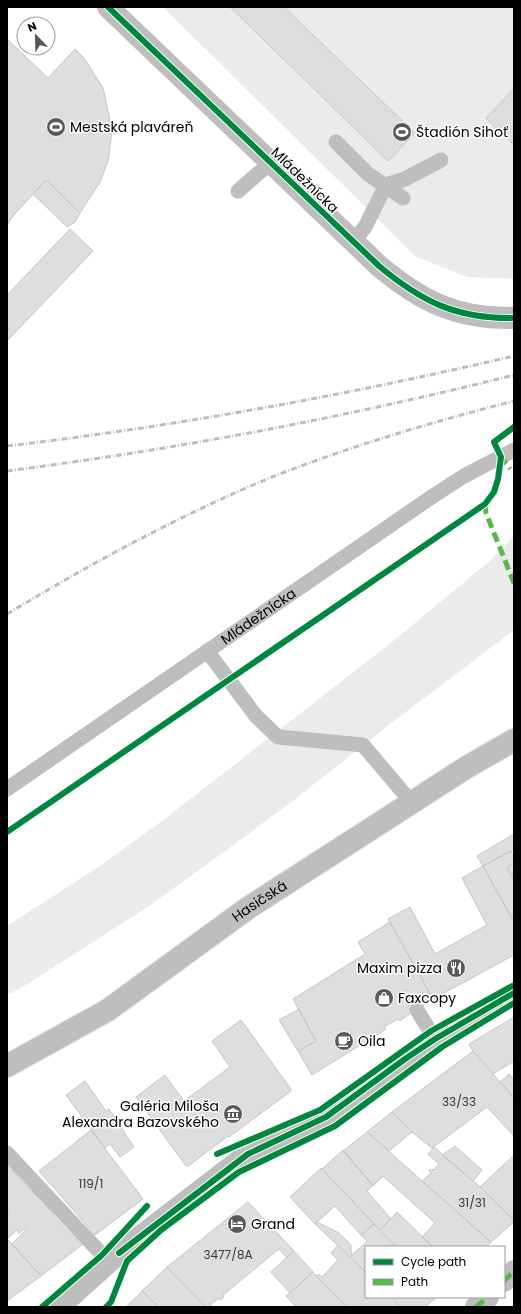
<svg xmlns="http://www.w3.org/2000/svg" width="521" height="1314" font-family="Poppins,sans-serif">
<rect width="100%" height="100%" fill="#fff"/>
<path fill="#ebebeb" d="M163 7H514V279L467 277 415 256Z
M514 536V630L390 724 294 800 217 857 146 908 26 985 7 995V926L103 864 166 818 392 642 491 560Z"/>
<path fill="#dedede" stroke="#c6c6c6" d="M230 7H284L415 133 388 161Z
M7 39 48 78 75 49 84 58 103 88 112 130 108 161 100 182 80 213 46 180 13 216 7 225Z
M514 89V145L486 118Z
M46 180 80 213 75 222 67 227 33 194Z
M70 229 93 251 7 341V295Z
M514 834V849L483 866 477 856Z
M511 851 514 857V863L507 867 514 880V922L483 866Z
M514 863V880L507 867Z
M483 866 514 922V955L433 999 388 919 410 907 435 954 487 925 462 878Z
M390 922 433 999 401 1020 400 1021 398 1019 384 1027 386 1029 383 1031 312 1075 298 1051 316 1041 293 999 365 954 358 942Z
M299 1009 316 1041 298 1051 279 1020Z
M514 1017V1061L493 1074 473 1051 469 1044Z
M241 1020 291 1089V1091L229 1137 228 1136 188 1166H186L136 1097 165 1075 184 1101 230 1067 212 1041Z
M473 1051 514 1098V1136L487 1107 432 1148 412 1132 392 1112Z
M509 1074 514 1080V1098L500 1082Z
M85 1081 106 1111 109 1109 134 1147 120 1157 110 1144 105 1148 66 1095Z
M392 1112 412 1132 389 1151 367 1132Z
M91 1130 143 1199 95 1235 39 1171Z
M367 1132 491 1242 486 1247H433L422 1237 435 1223 383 1176 373 1186 343 1151Z
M455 1146 482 1170 473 1181 442 1155Z
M434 1147 480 1187 514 1220V1222L491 1242 422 1181 431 1173 429 1171 430 1169 432 1171 433 1169 434 1170 439 1164 428 1154Z
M343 1150 373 1185 367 1191 391 1219 380 1230 322 1169Z
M514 1155V1220L480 1187Z
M7 1164 9 1165 19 1178 39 1198 40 1197 54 1216 82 1245 41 1276 12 1244 26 1230 24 1229 19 1234 17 1230 7 1239V1214L9 1213 7 1211Z
M321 1168 374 1224 361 1235 335 1206 315 1224 290 1197Z
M248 1202 294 1251 287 1258 279 1249 223 1295 224 1297 220 1300 219 1298 208 1307H206L167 1267Z
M397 1212 430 1244 433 1247H397L380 1230Z
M317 1222 339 1233 351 1245V1250L352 1255 350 1257 315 1224Z
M374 1224 397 1247H366V1272L350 1257 367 1241 361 1235Z
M7 1239 41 1276 7 1301Z
M338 1245 366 1273V1297H391L401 1307H347L316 1276 318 1274 322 1277 338 1260 331 1253Z
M294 1251 313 1272 290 1293 271 1272Z
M167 1267 206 1307H159L142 1291Z
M313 1272 316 1276 347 1307H296L286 1296Z
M142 1291 159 1307H126Z
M391 1297H437L425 1307H401Z"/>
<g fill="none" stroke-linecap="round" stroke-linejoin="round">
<g stroke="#dbdbdb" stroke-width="24">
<g id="primary">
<path id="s2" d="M7 1066 108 1010 248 908 467 767 514 740"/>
</g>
</g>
<g stroke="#bebebe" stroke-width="15">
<path d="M336 142 368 174 403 198"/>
<path d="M238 191 270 163"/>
<path d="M353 242 365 227 386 185 405 179 441 160"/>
<path d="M207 651 256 716 278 737 363 745 412 803"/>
<path id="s1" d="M7 789 433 496 464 476 514 450"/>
<path d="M417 1010 435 1039"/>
<path d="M7 1153 109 1262"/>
</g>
<path stroke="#bebebe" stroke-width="22" d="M108 7 379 266C422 302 457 319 514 318
M504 1281 514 1271
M59 1307 119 1253 248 1154 326 1117 405 1059 435 1039 514 993
M476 1307 488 1297"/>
<use href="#primary" stroke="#bebebe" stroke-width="22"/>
<path stroke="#bebebe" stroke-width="3" stroke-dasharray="6 2 1 2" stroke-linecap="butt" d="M7 446C178 426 347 395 514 356
M7 471C178 449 347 417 514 375
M7 614C92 563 180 515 272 477 351 446 432 422 514 401"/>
<path stroke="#58b947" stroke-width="5" stroke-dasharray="10 5" stroke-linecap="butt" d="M500 456 510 469
M485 504 486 513 514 583
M504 1281 514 1271
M476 1307 488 1297"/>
<g stroke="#fff" stroke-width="8">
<path id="cycleway" d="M108 7 379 266C422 302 457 319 514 318
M7 832 485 504 494 492 498 479 501 457 494 442 514 427
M217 1154 320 1110 431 1031 514 985
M119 1253 248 1154 326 1117 405 1059 435 1039 514 993
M42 1307 102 1255 147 1206
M106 1307 111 1302 127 1261 161 1230 239 1172 335 1126 442 1047 514 1003"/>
</g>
<use href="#cycleway" stroke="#00873e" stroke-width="6"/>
</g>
<defs>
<g id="stadium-disc" transform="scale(1)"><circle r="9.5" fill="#595959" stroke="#fff"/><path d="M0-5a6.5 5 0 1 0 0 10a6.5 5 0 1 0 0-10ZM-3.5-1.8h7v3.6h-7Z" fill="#fff"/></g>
<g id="restaurant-disc" transform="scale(1)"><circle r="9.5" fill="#595959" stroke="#fff"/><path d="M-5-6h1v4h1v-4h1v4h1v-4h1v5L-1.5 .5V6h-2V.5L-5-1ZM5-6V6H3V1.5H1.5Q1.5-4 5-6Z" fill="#fff"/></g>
<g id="shop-disc" transform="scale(1)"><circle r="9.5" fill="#595959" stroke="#fff"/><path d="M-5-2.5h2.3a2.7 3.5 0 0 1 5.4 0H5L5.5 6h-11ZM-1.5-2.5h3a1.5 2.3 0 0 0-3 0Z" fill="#fff"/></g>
<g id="cafe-disc" transform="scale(1)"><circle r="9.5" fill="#595959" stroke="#fff"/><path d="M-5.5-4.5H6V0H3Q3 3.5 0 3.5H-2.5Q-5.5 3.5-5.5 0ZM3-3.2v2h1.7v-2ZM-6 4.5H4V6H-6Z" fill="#fff"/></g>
<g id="museum-disc" transform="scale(1)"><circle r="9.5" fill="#595959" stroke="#fff"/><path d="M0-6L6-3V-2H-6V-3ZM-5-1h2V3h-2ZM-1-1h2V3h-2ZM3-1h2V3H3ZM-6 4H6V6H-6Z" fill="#fff"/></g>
<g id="hotel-disc" transform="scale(1)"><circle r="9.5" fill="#595959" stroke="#fff"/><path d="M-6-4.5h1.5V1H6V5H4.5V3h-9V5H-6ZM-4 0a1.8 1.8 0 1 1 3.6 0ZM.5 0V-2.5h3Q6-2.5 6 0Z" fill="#fff"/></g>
</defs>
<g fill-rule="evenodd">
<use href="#stadium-disc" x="56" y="127"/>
<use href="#stadium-disc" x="402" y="132"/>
<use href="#restaurant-disc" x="456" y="968"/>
<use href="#shop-disc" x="384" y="998"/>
<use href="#cafe-disc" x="344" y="1041"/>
<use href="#museum-disc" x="233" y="1114"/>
<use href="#hotel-disc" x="237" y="1224"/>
</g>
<g text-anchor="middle" stroke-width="3" stroke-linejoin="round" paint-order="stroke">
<g font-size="12" fill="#383838">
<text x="459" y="1106">33/33</text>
<text x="91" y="1188">119/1</text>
<text x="472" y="1207">31/31</text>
<text x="228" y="1259">3477/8A</text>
</g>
<g font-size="14" fill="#000" stroke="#fff" text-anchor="start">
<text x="70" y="132">Mestská plaváreň</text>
<text x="416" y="137">Štadión Sihoť</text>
<text x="442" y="973" text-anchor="end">Maxim pizza</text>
<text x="398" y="1003">Faxcopy</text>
<text x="358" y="1046">Oila</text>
<text x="219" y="1111" text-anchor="end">Galéria Miloša<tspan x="219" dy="16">Alexandra Bazovského</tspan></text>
<text x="251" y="1229">Grand</text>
</g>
<g font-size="14" fill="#000" stroke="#fff">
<text transform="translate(305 180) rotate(44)" y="5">Mládežnícka</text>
<text dy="5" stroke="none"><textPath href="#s1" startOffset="305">Mládežnícka</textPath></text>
<text dy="5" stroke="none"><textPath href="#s2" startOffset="302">Hasičská</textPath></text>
</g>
</g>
<rect width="521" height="1314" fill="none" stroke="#000000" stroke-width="16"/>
<rect x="365" y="1246" width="140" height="52" fill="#ffffff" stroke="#999999"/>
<rect x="373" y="1259" width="20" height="6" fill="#00873e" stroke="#999999"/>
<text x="401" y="1266" font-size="12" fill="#000000">Cycle path</text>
<rect x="373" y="1279" width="20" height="6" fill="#58b947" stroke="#999999"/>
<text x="401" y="1286" font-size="12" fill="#000000">Path</text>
<g transform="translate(36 36) rotate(337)"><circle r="19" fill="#ffffff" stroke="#999999"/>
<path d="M0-3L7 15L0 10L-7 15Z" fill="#595959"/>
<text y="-6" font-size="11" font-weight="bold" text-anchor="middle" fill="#000000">N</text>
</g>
</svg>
